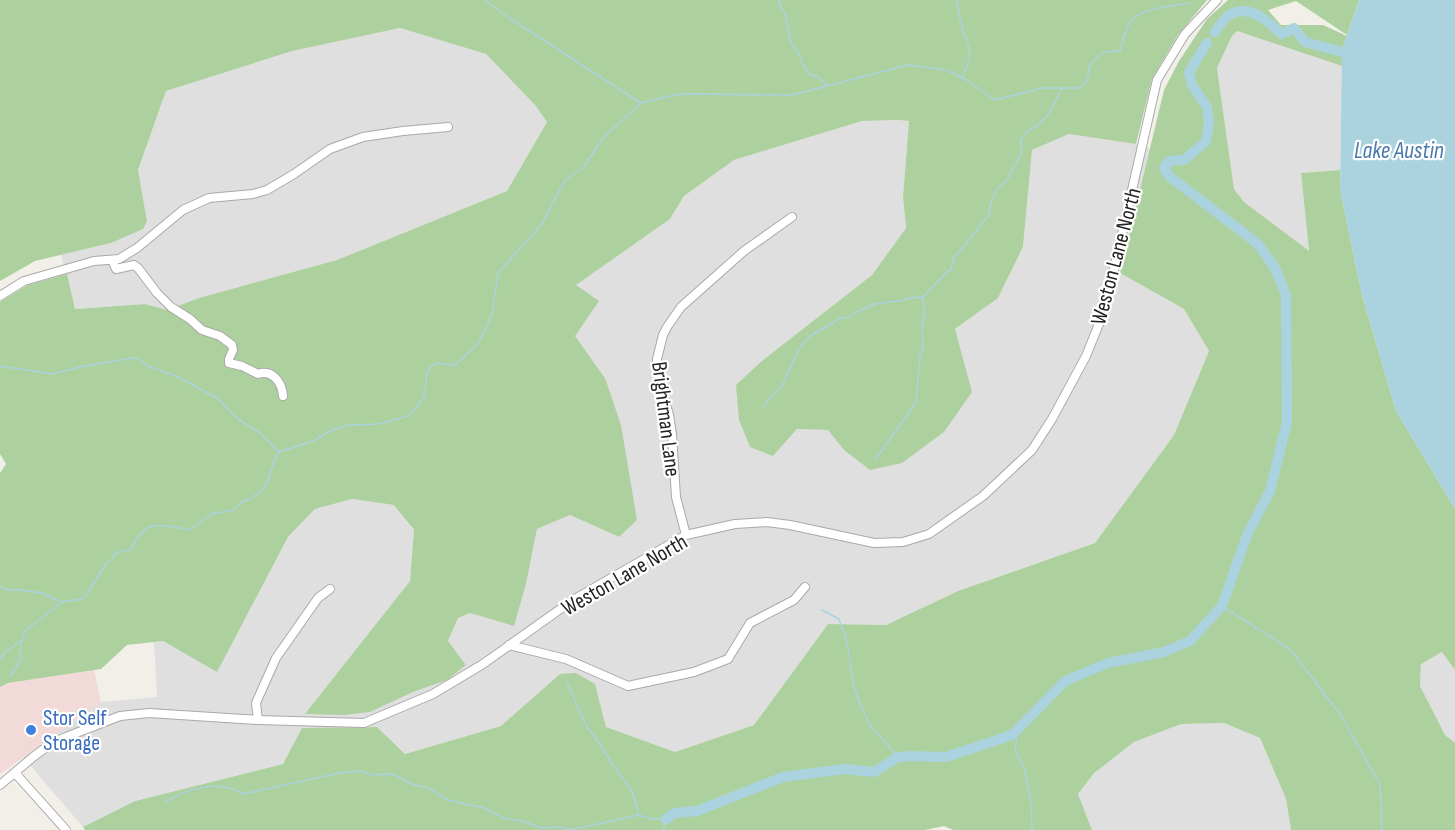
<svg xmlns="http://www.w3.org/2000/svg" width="1455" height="830" font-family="'Sofia Sans Condensed',sans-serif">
<rect width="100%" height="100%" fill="#f2efe9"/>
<path fill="#e0dfdf" d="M400 28 486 54 535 105 547 122 507 191 337 260 199 298 167 310 145 304 75 309 61 255 111 243 147 221 138 170 166 91 292 50Z
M1237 31 1342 66 1340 170 1301 173 1309 252 1244 202 1234 189 1217 68 1232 36Z
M898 120 909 121 903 197 906 228 872 275 763 360 773 456 797 429 829 430 844 450 955 329 998 298 1023 247 1032 150 1069 134 1136 144 1150 149 1120 273 1184 309 1209 351 1174 435 1095 543 958 591 886 625 828 624 754 725 675 752 606 727 595 684 560 675 501 726 405 754 377 727 283 764 135 801 83 827 23 757 101 702 157 697 154 642 163 641 217 671 288 537 315 509 352 499 394 505 414 531 410 581 306 714 413 692 447 680 466 665 448 641 458 618 470 613 514 625 526 584 537 529 570 515 619 537 605 378 575 336V285L670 219 684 196 734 160 862 121Z
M1443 652 1455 670V743L1445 735 1420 687 1421 663Z
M1224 723 1260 738 1286 799 1291 830H1092L1078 794 1093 773 1133 742 1181 724Z"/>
<path fill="#f2dad9" d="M94 670 101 702 0 774V687L8 683Z"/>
<path fill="#add19e" d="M0 0H1207L1178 35 1152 79 1136 144 1069 134 1032 150 1023 247 998 298 955 329 972 392 944 432 902 463 870 470 844 450 828 430 797 429 773 456 750 447 739 420 736 385 763 360 872 275 906 228 903 197 909 121 898 120 862 121 734 160 684 196 670 219 576 285 599 301 575 336 605 378 621 425 637 520 619 537 570 515 537 529 526 584 514 626 470 613 458 618 448 641 466 665 447 680 413 692 370 712 343 715 305 714 410 581 414 530 394 505 352 499 315 509 288 537 217 672 163 641 127 645 101 669 8 683 0 687V473L6 464 0 454V302L28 285 67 274 75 309 145 304 167 310 199 298 337 260 507 191 547 122 535 105 486 54 400 28 292 51 166 91 138 170 147 221 143 229 111 243 35 261 0 281Z
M1228 0H1359L1347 35 1296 1 1268 10 1281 25H1323L1347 36 1342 50V66L1237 31 1232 36 1217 68 1234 189 1244 202 1309 251 1301 173 1340 170V189L1362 295 1396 411 1455 509V670L1442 652 1421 664 1420 686 1445 735 1455 743V830H1291L1286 799 1260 738 1224 723 1181 724 1134 742 1094 773 1078 794 1092 830H953L944 826 925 830H85L83 827 135 801 283 764 302 728 377 727 405 754 501 726 560 674 576 673 595 684 606 727 675 752 754 725 828 624 886 625 958 591 1095 543 1174 435 1209 351 1184 309 1120 273 1164 90 1179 61 1207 19Z"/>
<path fill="#aad3df" d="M1359 0H1455V509L1396 411 1362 295 1340 189 1342 50Z"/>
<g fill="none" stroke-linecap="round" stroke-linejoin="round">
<path stroke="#aad3df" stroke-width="1.5" d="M485 0 509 18 641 103 679 94 792 95 908 65 946 70 968 81 995 100 1042 88H1079L1087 81 1090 65 1097 57 1104 52 1120 51C1122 43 1124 32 1129 24 1137 8 1174 6 1190 3
M779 0 781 8 785 14 791 43 799 53 802 63 810 75 817 76 828 86
M956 0 963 32 968 43 970 57 963 77
M0 366 52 374 80 367 132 358H137L148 366 178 377 217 398 238 419 260 433 279 452 313 441 332 430 349 425 379 424 408 416 417 407 424 395 427 373 430 367 436 363 455 365 477 345 492 315 498 273 542 224 565 180 583 168 603 138 641 103
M763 407 783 384 798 350 810 336 841 318 850 317 855 313 875 304 904 300 909 298 923 297
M876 459 916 402 920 356 924 346 922 330 925 313 923 297 946 273 951 270 954 257 965 245 988 216 991 202 998 188 1007 180 1021 153V140L1026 132 1037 126 1047 116 1062 89
M0 587H2L7 590H20L42 593 61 602 82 599 85 597 105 565 112 559 115 553 131 549C135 541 140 531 150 527 158 523 180 528 189 530L212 514 233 510 242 502 250 499 261 491 268 481 274 461 279 452
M1222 606 1291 650 1342 717 1380 785 1382 830
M822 610 839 619 847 642 854 687 862 709 870 725 898 757
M0 660 5 652 21 641
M10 677 20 660 21 643 25 631 61 603
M567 682 586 726 600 744 610 761 632 791 639 815
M1018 728 1015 750 1025 770 1031 802 1032 830
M165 802C189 788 219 779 244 794L339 773 360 771 373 775 387 774 395 775 411 784 428 788 448 800 484 808 504 818 522 821 542 828 560 827 570 830 639 815 651 819H666L663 830"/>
<path stroke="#aad3df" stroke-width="10" d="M1215 32C1219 26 1225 17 1231 14 1252 4 1267 22 1282 34L1294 28 1305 42 1353 55
M666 819 675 813 697 811 783 777 845 769 874 772 898 757 911 756 946 757 1012 735 1065 681 1108 663 1164 652 1190 641 1222 606 1247 535 1270 491 1287 422 1286 295 1275 268 1257 243 1170 177 1164 168 1169 161 1184 160 1206 141 1209 122 1207 107 1192 85 1189 72 1207 43"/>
<g stroke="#a9a9a9" stroke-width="10">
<path id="minor" d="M112 260 116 269 134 265 138 268 157 293 171 307 190 319 202 330 220 336 232 345 233 350 229 359V363L242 366 258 374C272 369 282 382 283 396
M0 296 24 281 94 261 119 259 137 248 183 210 209 198 253 194 267 190 294 174 330 149 363 137 403 131 448 127
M686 535 676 497 672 434 669 415 658 376 657 359 663 335 667 327 681 307 744 251 792 217
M509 645 566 659 628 686 694 672 728 659 750 623 794 600 805 587
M258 720 256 703 276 658 318 598 330 589
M15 773 66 830
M0 785 33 757 52 743 66 737 120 716 149 713 258 720 364 723 433 694 483 664 573 600 686 535 735 524 767 522 790 525 874 543 903 542 929 534 983 496 1032 450 1052 419 1086 356 1105 309 1157 80 1185 34 1217 0"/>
</g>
<use href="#minor" stroke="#fff" stroke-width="8"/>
</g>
<circle fill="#3f7fe0" stroke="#fff" stroke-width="2" cx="31" cy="730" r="6"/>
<g text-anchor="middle" stroke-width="4.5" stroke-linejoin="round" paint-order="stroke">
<g font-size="22" fill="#222" stroke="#fff">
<text transform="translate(1115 256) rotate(-75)" y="8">Weston Lane North</text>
<text transform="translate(667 419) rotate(83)" y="8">Brightman Lane</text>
<text transform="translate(624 574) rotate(-30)" y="8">Weston Lane North</text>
</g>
<g font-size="22" fill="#366cbe" stroke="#fff" text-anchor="start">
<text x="43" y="725">Stor Self<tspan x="43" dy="25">Storage</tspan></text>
</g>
<g font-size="24" font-style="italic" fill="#4a7aab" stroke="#fff">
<text x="1399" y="158">Lake Austin</text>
</g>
</g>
</svg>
